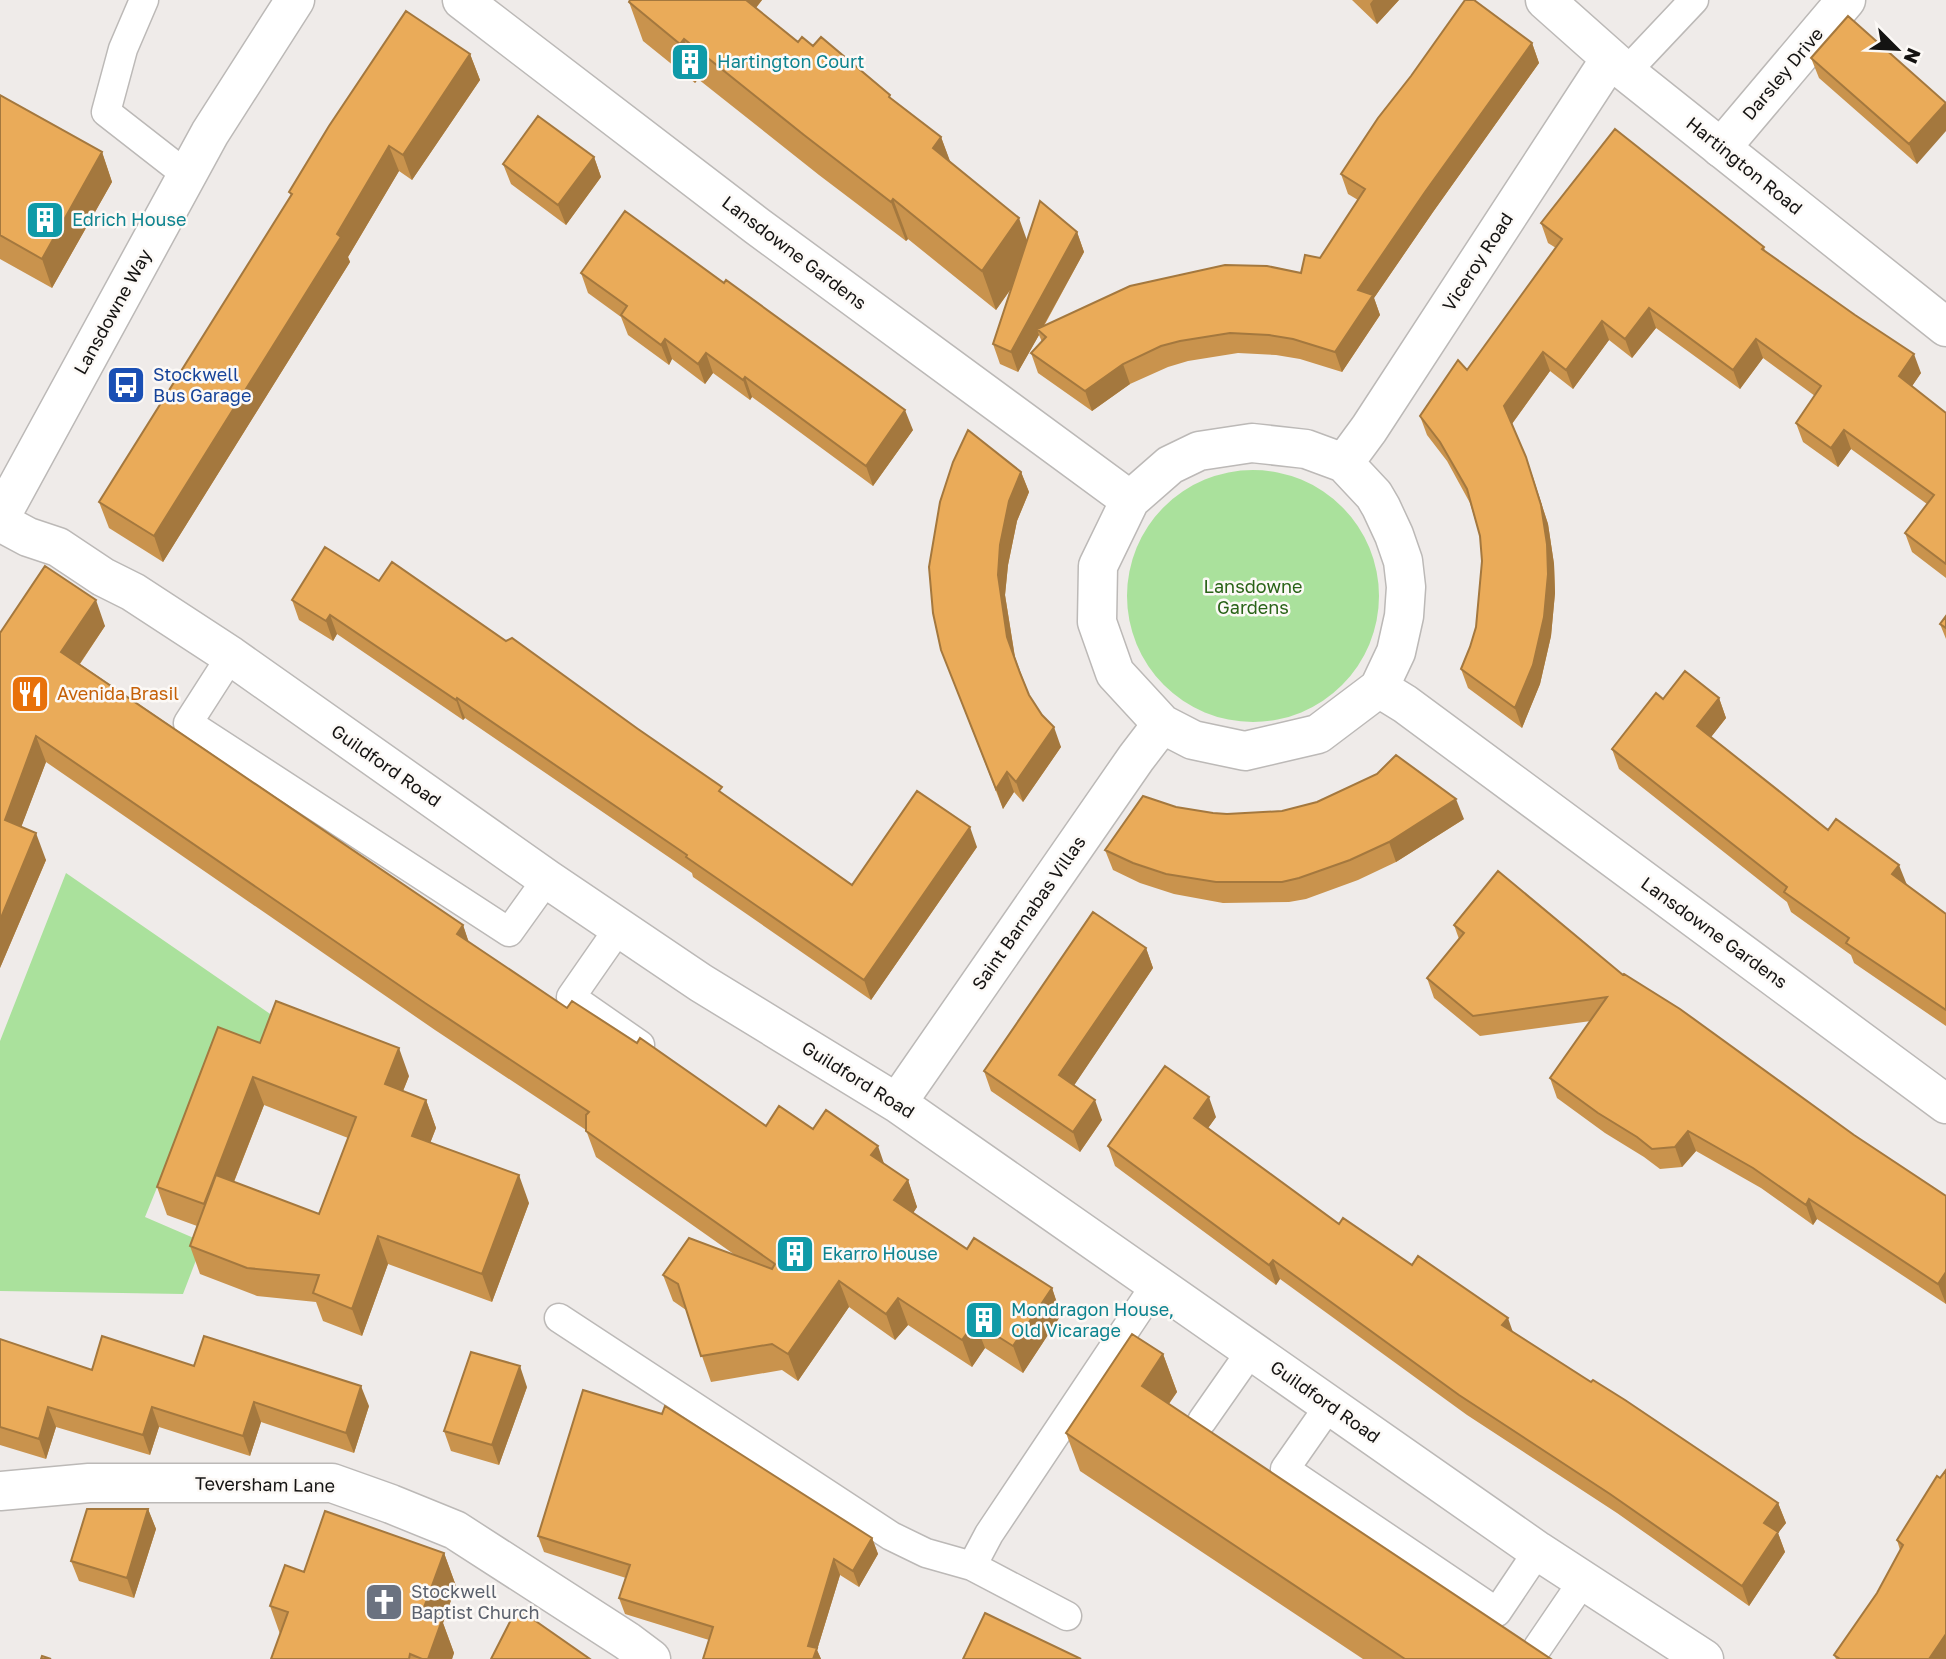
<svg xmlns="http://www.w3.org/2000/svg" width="1946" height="1659" font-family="'Golos Text',sans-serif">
<rect width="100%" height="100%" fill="#efebe9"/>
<path fill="#aae19c" d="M1127 596a126 126 0 1 1 252 0a126 126 0 1 1-252 0Z
M66 873 276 1018 263 1055 216 1043 145 1217 203 1242 183 1294 0 1291V1041Z"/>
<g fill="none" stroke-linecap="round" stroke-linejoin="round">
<g stroke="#bcb9b7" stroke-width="31">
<path id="service" d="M144 0 123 49 106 112 188 176
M1626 72 1694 0
M231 656 188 723 509 932 547 879
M619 928 571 997 640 1045
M559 1318 891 1536 926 1553 972 1566 989 1534 1156 1284
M1329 1406 1285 1469 1497 1612 1538 1551
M1202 1421 1251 1351
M972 1566 1067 1616
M1538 1647 1583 1581"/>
</g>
<g stroke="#bcb9b7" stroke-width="41">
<path id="pedestrian" d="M1721 148 1846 0"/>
</g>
<g stroke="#bcb9b7" stroke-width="41">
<path id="minor" d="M462 0 757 226 1130 500
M1545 0 1626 72 1946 327
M1252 443 1306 449 1344 463 1374 495 1381 507 1394 535 1403 561 1406 587 1404 616 1396 652 1379 688 1318 734 1245 751 1193 740 1162 724 1115 673 1097 622 1098 566 1130 500 1170 465 1199 451Z
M1344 463 1369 429 1610 59
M0 518 210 133 295 0
M0 522 28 537 58 547 103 577 133 592 231 656 547 879 701 983 897 1103 1538 1551 1704 1659
M1379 688 1405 704 1946 1104
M897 1103 1136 758 1162 724
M0 1491 89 1483H332L391 1504 455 1530 627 1641 651 1659"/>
</g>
<use href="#service" stroke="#fff" stroke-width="28"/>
<use href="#pedestrian" stroke="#fff" stroke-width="38"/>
<use href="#minor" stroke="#fff" stroke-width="38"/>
</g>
<path fill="#c9934d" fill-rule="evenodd" d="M630 0H762L756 8 798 42 813 46 891 98 941 137 950 162 1027 240 1077 232 1084 252 1044 326 1301 273 1320 258 1358 200 1348 194 1341 174 1532 43 1539 63 1433 212 1374 298 1380 315 1342 372 1300 359 1276 355 1238 353 1188 361 1168 367 1130 384 1092 411 1038 373 1031 353 1042 342 1039 335 1018 372 1000 364 993 344 1011 289 996 310 908 239 906 241 819 175 698 79 695 83 643 41 629 2Z
M1352 0H1399L1377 24Z
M470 54 480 80 412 180 399 171 348 257 350 262 163 562 109 528 99 502 291 196 289 192Z
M1811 58 1946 103 1917 164 1819 78Z
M0 95 102 152 112 182 52 288 0 259Z
M594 157 601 177 566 225 511 184 503 164Z
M1541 223 1764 247 1765 251 1921 373 1912 386 1946 413V578L1912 552 1905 533 1927 504 1851 449 1838 467 1803 442 1796 423 1815 396 1763 358 1740 389 1656 328 1632 358 1609 340 1573 389 1550 371 1512 424 1533 477 1548 524 1554 564 1555 593 1551 636 1540 684 1522 728 1468 688 1461 669 1470 647 1476 627 1482 561 1480 536 1470 503 1447 461 1427 435 1420 416 1467 370 1556 248 1548 243Z
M581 273 913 430 873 486 752 397 750 400 713 373 705 384 672 359 669 365 628 335 621 317 588 293Z
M1021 472 1029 492 1017 521 1008 565 1005 595 1015 657 1029 695 1061 747 1023 802 1014 792 1003 809 941 650Z
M45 566 105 626 80 664 463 925 469 943 567 1008 637 1043 766 1126 813 1129 884 1164 908 1180 917 1207 913 1213 967 1249 1052 1288 1061 1315 1023 1373 985 1348 972 1367 908 1325 895 1340 849 1307 798 1381 782 1370 711 1382 686 1310 673 1301 663 1275 735 1255 596 1157 586 1130 435 1030 46 762 21 827 46 860 0 968Z
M379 581 725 795 852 885 977 847 871 1000 693 877 692 873 465 718 463 720 337 634 333 641 299 620 292 600Z
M1946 616V639L1940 624Z
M1719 698 1726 718 1711 737 1828 830 1946 914V1026L1854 963 1851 955 1791 912 1787 902 1619 769 1612 749 1663 699Z
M1213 813 1227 814 1464 819 1396 862 1358 880 1306 899 1289 902 1223 903 1174 894 1140 883 1113 870 1105 850Z
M1454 925 1623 975 1854 1135 1946 1196V1304L1817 1219 1813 1225 1761 1188 1696 1151 1682 1167 1660 1169 1644 1157 1605 1133 1557 1098 1550 1078 1591 1021 1480 1036 1434 998 1427 978 1459 939Z
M1146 948 1153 968 1074 1085 1102 1120 1080 1152 991 1091 984 1071Z
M260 1043 409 1076 403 1091 426 1100 436 1128 430 1143 529 1203 492 1302 388 1264 362 1336 323 1321 316 1302 257 1296 200 1274 190 1246 197 1226 167 1215 157 1187ZM264 1105 348 1138 319 1214 234 1182Z
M1216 1117 1208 1128 1339 1224 1412 1265 1513 1332 1778 1503 1786 1523 1778 1533 1785 1552 1749 1606 1617 1513 1467 1415 1280 1279 1276 1285 1115 1166 1108 1146Z
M0 1339 92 1370 194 1366 369 1406 354 1453 261 1422 250 1456 159 1427 150 1455 56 1427 46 1459 0 1445Z
M1163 1354 1177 1392 1169 1404 1551 1659H1363L1080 1471 1066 1433Z
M527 1387 499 1465 451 1451 444 1431Z
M1940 1478 1946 1659H1836L1834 1655 1877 1593 1900 1550 1897 1540Z
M148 1509 156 1529 134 1598 79 1581 71 1561Z
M538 1536 872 1538 878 1554 859 1587 840 1575 817 1650 821 1659H703L709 1640 625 1614 619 1598 626 1578 544 1552Z
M444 1553 456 1586 443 1623 454 1653 452 1659H271L280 1634 270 1606 304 1572Z"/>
<path fill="#a4783e" d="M733 0H762L742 25Z
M1373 0H1399L1377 24 1370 4Z
M684 39 698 79 695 83 680 44Z
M1532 43 1539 63 1433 212 1374 298 1380 315 1342 372 1335 352 1358 290 1425 192Z
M470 54 480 80 412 180 403 155Z
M1946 103V131L1917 164 1909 144Z
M941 137 956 177 933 148Z
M389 146 399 171 348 257 350 262 163 562 154 536Z
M102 152 112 182 52 288 42 259Z
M594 157 601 177 566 225 558 205Z
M893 199 908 239 906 241 891 202Z
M1019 218 1033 257 996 310 982 271Z
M1077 232 1084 252 1040 332 1037 329 1039 335 1018 372 1011 352Z
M1649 308 1656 328 1632 358 1625 339Z
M1602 321 1609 340 1573 389 1566 370Z
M665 339 672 359 669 365 661 345Z
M1756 339 1763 358 1740 389 1733 370Z
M1543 352 1550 371 1511 425 1504 406Z
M706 353 713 373 705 384 698 364Z
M1914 354 1921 373 1906 395 1899 376Z
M1123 364 1130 384 1092 411 1085 391Z
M745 377 752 397 750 400 743 380Z
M905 410 913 430 873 486 866 466Z
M1844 430 1851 449 1838 467 1831 448Z
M1526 457 1548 524 1554 564 1555 593 1551 636 1540 684 1522 728 1515 708Z
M1021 472 1029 492 1017 521 1008 565 1005 595 1015 658 1007 637 998 575 1000 545 1009 501Z
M96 600 105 626 70 678 61 652Z
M330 615 337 634 333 641 326 621Z
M457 698 465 718 463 720 456 700Z
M1719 698 1726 718 1704 746 1697 726Z
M1054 727 1061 747 1023 802 1016 782Z
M36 736 46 762 14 846 5 820Z
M1007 772 1014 792 1003 809 996 789Z
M1456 799 1464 819 1396 862 1389 842Z
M970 827 977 847 871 1000 864 980Z
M36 833 46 860 0 968V920Z
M1899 865 1907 885 1892 874Z
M463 925 472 952 457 934Z
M1146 948 1153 968 1067 1096 1059 1075Z
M399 1048 409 1076 395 1111 385 1084Z
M253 1077 264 1105 214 1232 204 1204Z
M1209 1097 1216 1117 1201 1138 1194 1118Z
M426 1100 436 1128 422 1164 412 1136Z
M1095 1100 1102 1120 1080 1152 1073 1132Z
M1688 1131 1696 1151 1682 1167 1675 1147Z
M878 1146 887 1172 871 1155Z
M519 1175 529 1203 492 1302 482 1274Z
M908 1180 917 1207 904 1227 894 1200Z
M1809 1199 1817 1219 1813 1225 1806 1205Z
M378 1236 388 1264 362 1336 352 1309Z
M1273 1260 1280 1279 1276 1285 1269 1265Z
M1946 1272V1304L1938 1284Z
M839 1281 849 1307 798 1381 788 1354Z
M1052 1288 1061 1315 1023 1373 1013 1346Z
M898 1298 908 1325 895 1340 886 1314Z
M1508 1318 1515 1338 1502 1325Z
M975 1322 985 1348 972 1367 962 1340Z
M1163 1354 1177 1392 1155 1423 1142 1386Z
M520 1366 527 1387 499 1465 492 1445Z
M361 1386 369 1406 354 1453 346 1433Z
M254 1402 261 1422 250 1456 243 1436Z
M48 1407 56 1427 46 1459 39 1439Z
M152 1407 159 1427 150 1455 143 1435Z
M1778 1503 1786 1523 1778 1533 1785 1552 1749 1606 1742 1586 1764 1523Z
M148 1509 156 1529 134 1598 127 1578Z
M872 1538 878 1554 859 1587 853 1571Z
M444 1553 456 1586 443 1623 454 1653 452 1659H428L422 1613Z
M834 1559 840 1575 817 1650 821 1659H813L808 1646Z
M1946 1634V1659H1929Z"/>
<path fill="#eaab59" stroke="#a4783e" stroke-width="2" d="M630 0H746L798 42 802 37 813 46 821 37 890 95 889 97 941 137 933 148 1019 218 982 271 893 199 891 202 804 135 684 39 680 44 629 2Z
M1465 0H1474L1532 43 1425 192 1358 290 1373 295 1335 352 1293 339 1269 335 1230 333 1180 341 1161 346 1123 364 1085 391 1031 353 1046 337 1037 329 1130 286 1225 265 1267 266 1301 273 1305 255 1320 258 1365 189 1341 174 1378 118 1411 76Z
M406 11 470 54 403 155 389 146 337 234 341 237 154 536 99 502 292 194 289 192 329 126Z
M1848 16 1946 103 1909 144 1811 58Z
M0 95 102 152 42 259 0 235Z
M538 116 594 157 558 205 503 164Z
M1615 129 1764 247 1762 249 1855 315 1914 354 1899 376 1946 413V564L1905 533 1934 495 1844 430 1831 448 1796 423 1821 386 1756 339 1733 370 1649 308 1625 339 1602 321 1566 370 1543 352 1504 406 1526 457 1541 505 1547 544 1548 574 1544 617 1533 665 1515 708 1461 669 1470 647 1476 627 1482 561 1480 536 1467 489 1440 442 1420 416 1458 360 1467 370 1562 239 1541 223Z
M1040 201 1077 232 1011 352 993 344Z
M625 211 724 283 726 280 905 410 866 466 745 377 743 380 706 353 698 364 665 339 661 345 621 315 627 306 581 273Z
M968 430 1021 472 1009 501 1000 545 998 575 1007 637 1020 673 1029 695 1042 715 1054 727 1016 782 1007 772 996 789 941 650 933 613 929 567 940 502 953 462Z
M325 547 379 581 392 562 506 641 512 638 638 729 722 787 719 791 852 885 917 791 970 827 864 980 686 857 687 855 457 698 456 700 330 615 326 621 292 600Z
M45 566 96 600 61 652 463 925 457 934 567 1008 572 1001 637 1043 640 1038 766 1126 779 1106 813 1129 826 1110 878 1146 871 1155 908 1180 894 1200 967 1249 974 1238 1052 1288 1013 1346 975 1322 962 1340 898 1298 886 1314 839 1281 788 1354 772 1344 701 1356 678 1284 663 1275 689 1238 772 1269 775 1264 586 1131V1115L589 1112 425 1003 36 736 5 820 36 833 0 920V633Z
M1946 616V628L1940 624Z
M1685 671 1719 698 1697 726 1828 830 1836 819 1899 865 1892 874 1946 914V1010L1846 943 1849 938 1784 892 1787 887 1612 749 1656 693 1663 699Z
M1396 755 1456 799 1389 842 1350 860 1299 878 1282 882H1216L1166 874 1133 863 1105 850 1143 796 1176 807 1213 813 1227 814 1282 811 1317 802 1377 774Z
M1498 871 1623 975 1624 974 1680 1009 1854 1135 1946 1196V1272L1938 1284 1809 1199 1806 1205 1753 1168 1688 1131 1675 1147 1652 1149 1637 1137 1598 1113 1550 1078 1607 997 1473 1016 1427 978 1464 933 1454 925Z
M1093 912 1146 948 1059 1075 1095 1100 1073 1132 984 1071Z
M276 1001 399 1048 385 1084 426 1100 412 1136 519 1175 482 1274 378 1236 352 1309 313 1293 319 1275 247 1268 190 1246 216 1175 319 1214 356 1117 253 1077 204 1204 157 1187 218 1027 260 1043Z
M1165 1066 1209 1097 1194 1118 1339 1224 1343 1218 1412 1265 1418 1256 1508 1318 1502 1325 1591 1382 1593 1380 1625 1400 1778 1503 1764 1523 1778 1532 1742 1586 1610 1494 1459 1395 1273 1260 1269 1265 1108 1146Z
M1132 1334 1163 1354 1142 1386 1551 1659H1405L1066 1433Z
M102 1336 194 1366 204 1336 361 1386 346 1433 254 1402 243 1436 152 1407 143 1435 48 1407 39 1439 0 1427V1339L92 1370Z
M471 1352 520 1366 492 1445 444 1431Z
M583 1390 662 1414 665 1406 872 1538 853 1571 834 1559 808 1646 817 1648 813 1659H703L713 1627 619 1598 630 1565 538 1536Z
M1946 1470V1634L1929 1659H1840L1834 1655 1877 1593 1903 1545 1897 1540 1937 1476 1940 1478Z
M87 1509H148L127 1578 71 1561Z
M325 1511 444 1553 422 1613 442 1620 428 1659H422L410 1654 409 1659H271L288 1612 270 1606 285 1565 304 1572Z
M517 1608 590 1659H491Z
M985 1613 1081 1659H963Z
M42 1656 51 1659H41Z"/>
<defs>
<g id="building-square" transform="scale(2.0125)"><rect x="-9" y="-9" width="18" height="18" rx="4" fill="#0f9aa8" stroke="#fcf9f6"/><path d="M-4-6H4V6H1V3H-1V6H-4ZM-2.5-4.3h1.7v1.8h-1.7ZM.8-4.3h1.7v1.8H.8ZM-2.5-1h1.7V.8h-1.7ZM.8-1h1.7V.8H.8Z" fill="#fff"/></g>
<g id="bus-square" transform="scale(2.0125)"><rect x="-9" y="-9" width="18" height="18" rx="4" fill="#1a4fb4" stroke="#fcf9f6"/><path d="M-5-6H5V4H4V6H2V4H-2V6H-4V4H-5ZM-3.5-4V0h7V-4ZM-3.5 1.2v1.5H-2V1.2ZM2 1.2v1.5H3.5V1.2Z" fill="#fff"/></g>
<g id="restaurant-square" transform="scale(2.0125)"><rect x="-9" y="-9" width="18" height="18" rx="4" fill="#e8710a" stroke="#fcf9f6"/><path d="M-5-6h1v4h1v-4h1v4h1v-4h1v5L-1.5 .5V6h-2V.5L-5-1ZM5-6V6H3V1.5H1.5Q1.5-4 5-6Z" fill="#fff"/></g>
<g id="church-square" transform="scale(2.0125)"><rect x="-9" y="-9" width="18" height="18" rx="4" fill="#6b7280" stroke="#fcf9f6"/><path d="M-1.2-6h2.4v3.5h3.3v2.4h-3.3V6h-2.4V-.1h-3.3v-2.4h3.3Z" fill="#fff"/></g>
</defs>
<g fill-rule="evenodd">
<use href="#building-square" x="690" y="62"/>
<use href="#building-square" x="45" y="220"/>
<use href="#bus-square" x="126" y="385"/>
<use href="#restaurant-square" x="30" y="694"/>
<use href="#building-square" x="795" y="1254"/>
<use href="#building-square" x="984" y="1320"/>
<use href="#church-square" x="384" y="1602"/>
</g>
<g text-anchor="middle" stroke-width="5" stroke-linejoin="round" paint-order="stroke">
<g font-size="18" fill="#0d838f" stroke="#fcf9f6" text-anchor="start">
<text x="717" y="68">Hartington Court</text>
<text x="72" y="226">Edrich House</text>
<text x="822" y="1260">Ekarro House</text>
<text x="1011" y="1316">Mondragon House,<tspan x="1011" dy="21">Old Vicarage</tspan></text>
</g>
<g font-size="18" fill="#141312" stroke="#fcf9f6">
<text transform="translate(1783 74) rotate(-50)" y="6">Darsley Drive</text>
<text transform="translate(1744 166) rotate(39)" y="6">Hartington Road</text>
<text transform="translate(794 253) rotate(37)" y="6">Lansdowne Gardens</text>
<text transform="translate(1478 262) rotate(-57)" y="6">Viceroy Road</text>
<text transform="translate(113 312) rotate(-61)" y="6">Lansdowne Way</text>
<text transform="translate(386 766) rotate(35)" y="6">Guildford Road</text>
<text transform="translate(1029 913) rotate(-55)" y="6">Saint Barnabas Villas</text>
<text transform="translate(1714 933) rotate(36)" y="6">Lansdowne Gardens</text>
<text transform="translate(858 1080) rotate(32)" y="6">Guildford Road</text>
<text transform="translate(1325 1402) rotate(35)" y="6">Guildford Road</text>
<text transform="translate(265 1485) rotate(1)" y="6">Teversham Lane</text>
</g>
<g font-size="18" fill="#164399" stroke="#fcf9f6" text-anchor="start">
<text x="153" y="381">Stockwell<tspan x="153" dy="21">Bus Garage</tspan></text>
</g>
<g font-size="18" fill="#296317" stroke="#fcf9f6">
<text x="1253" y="593">Lansdowne<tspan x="1253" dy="21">Gardens</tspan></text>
</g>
<g font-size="18" fill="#c56008" stroke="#fcf9f6" text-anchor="start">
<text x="57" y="700">Avenida Brasil</text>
</g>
<g font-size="18" fill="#5b616d" stroke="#fcf9f6" text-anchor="start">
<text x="411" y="1598">Stockwell<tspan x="411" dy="21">Baptist Church</tspan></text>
</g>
</g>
<g transform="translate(1897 49) rotate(114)" stroke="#fcf9f6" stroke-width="5" paint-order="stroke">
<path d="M0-5L12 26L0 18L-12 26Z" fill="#141312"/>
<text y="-10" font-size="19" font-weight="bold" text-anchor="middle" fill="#141312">N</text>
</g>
</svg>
